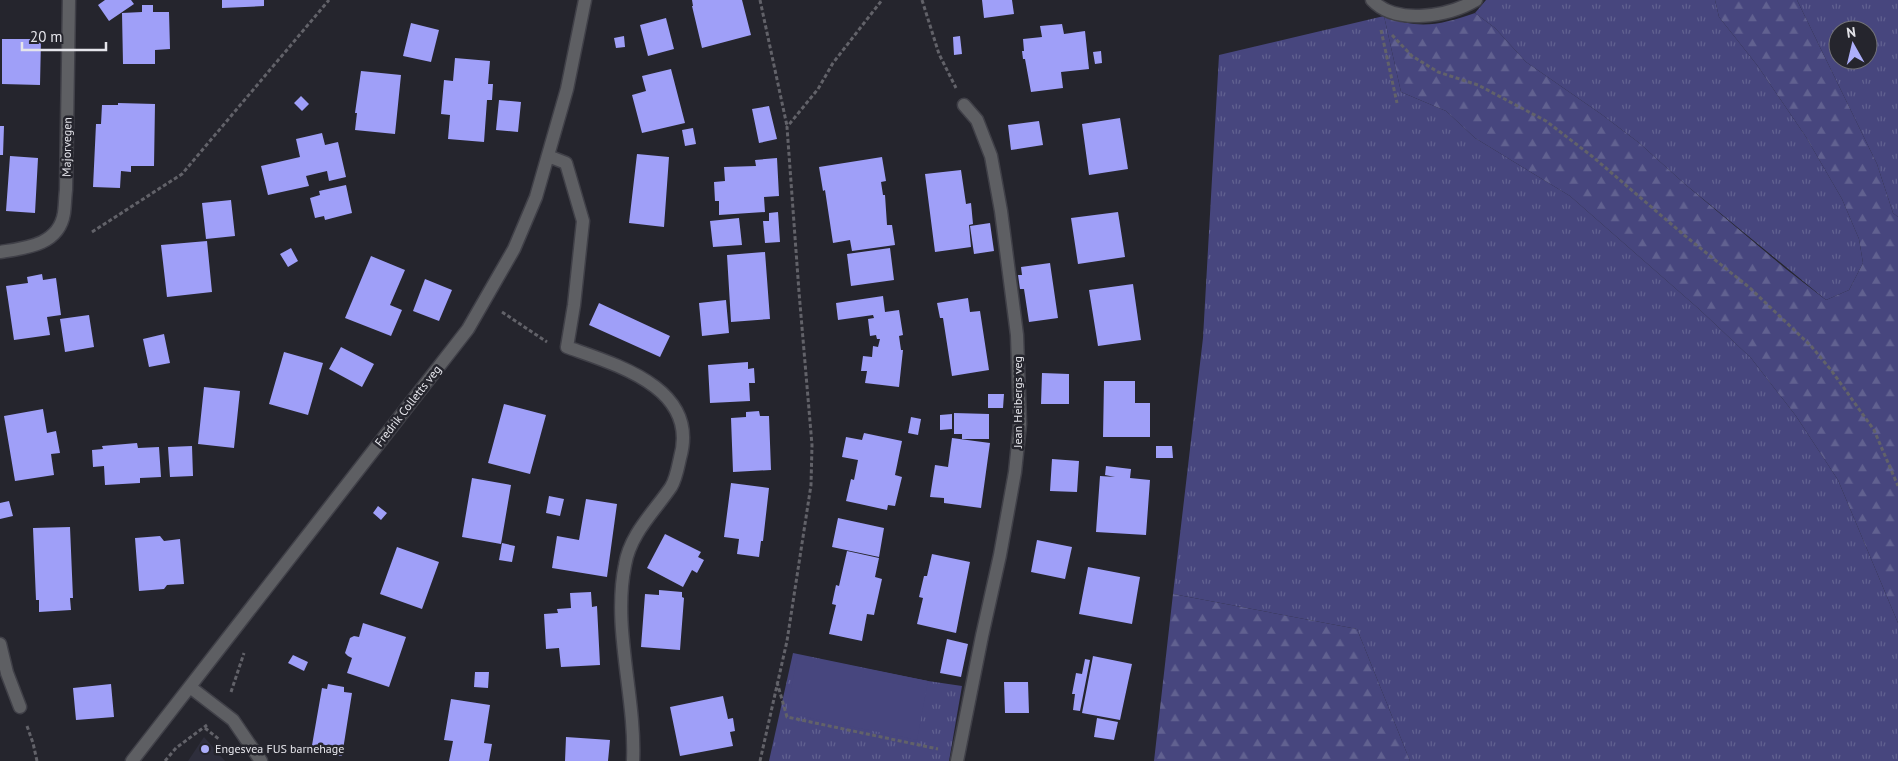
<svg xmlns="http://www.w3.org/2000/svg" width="1898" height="761" font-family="'PT Sans',sans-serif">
<defs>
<pattern id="grass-tufts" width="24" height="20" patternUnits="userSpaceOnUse" patternTransform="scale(1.25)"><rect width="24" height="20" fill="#47467e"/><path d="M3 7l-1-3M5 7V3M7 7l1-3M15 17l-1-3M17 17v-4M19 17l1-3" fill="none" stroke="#616190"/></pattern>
<pattern id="forest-firs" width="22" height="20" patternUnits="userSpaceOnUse" patternTransform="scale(1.25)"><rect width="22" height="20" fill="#47467e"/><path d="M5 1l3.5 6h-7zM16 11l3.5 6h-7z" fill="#616190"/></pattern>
</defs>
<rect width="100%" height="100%" fill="#25252d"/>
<path fill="#2e2e3c" d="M204 737 225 761H188Z"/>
<path fill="url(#grass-tufts)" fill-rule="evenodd" d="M1486 0H1715L1719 17 1757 65 1806 137 1842 199 1859 239 1863 263 1849 290 1826 300 1686 185 1638 142 1601 114 1526 62 1495 28 1475 13Z
M1797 0H1898V217L1893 213 1877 164ZM1838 30H1868V60H1838Z
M1384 16 1401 92 1446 111 1475 138 1570 196 1699 309 1751 358 1796 416 1838 480 1898 623V761H1410L1357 629 1173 594 1203 338 1219 55Z
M793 653 928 681 962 686 949 761H769Z"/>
<path fill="url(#forest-firs)" d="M1715 0H1797L1877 164 1893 213 1898 217V623L1838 480 1796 416 1751 358 1699 309 1570 196 1475 138 1446 111 1401 92 1384 16C1419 30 1440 25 1475 13L1495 28 1526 62 1601 114 1638 142 1686 185 1786 269 1826 300 1849 290 1863 263 1859 239 1842 199 1806 137 1757 65 1719 17Z
M1173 594 1357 629 1410 761H1154Z"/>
<path fill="#47467e" d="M798 655 928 681 917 740 786 713Z"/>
<path fill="#9f9ff8" d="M105 0H131L134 4 109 21 98 5Z
M222 0H264V6L222 8Z
M692 0H742L751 35 702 48 692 6H693Z
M982 0H1012L1014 14 984 18Z
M142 5H153V12H169L170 49 155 50V64H123L122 13 142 12Z
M666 18 674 49 648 56 640 25Z
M411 23 439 30 431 62 403 56Z
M1062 24 1064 34 1085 31 1089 69 1061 72 1063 88 1031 92 1025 59H1023L1022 51H1024L1023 39 1042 37 1040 26Z
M624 36 625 47 616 48 614 38Z
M960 36 962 54 954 55 953 37Z
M2 39H41L40 85 2 84Z
M1101 51 1102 63 1095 64 1093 52Z
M455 58 490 61 488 84H493L492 100H487L484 142 448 139 450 115 441 114 444 80 453 81Z
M671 69 685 123 642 133 632 95 646 91 642 76Z
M361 71 401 75 395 134 355 130 357 113H355Z
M301 96 309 104 302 111 294 103Z
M499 100 521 102 518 132 496 130Z
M118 103 155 104 154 166H131V172L121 171 120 188 93 187 96 124H101L102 105H118Z
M769 106 777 139 759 143 752 109Z
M1120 118 1128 169 1089 175 1082 124Z
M1039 121 1043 145 1011 150 1008 125Z
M0 126H4L3 155H0Z
M693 128 696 144 685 146 682 130Z
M322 133 325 145 338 142 346 177 329 181 327 171 306 176 309 186 268 195 261 166 300 157 296 139Z
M637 154 669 157 664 227 629 223Z
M10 156 38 158 35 213 6 211Z
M882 157 886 181 881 182 883 195H885L887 225H892L895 245 852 251 850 240 833 243 825 190 823 191 819 167Z
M777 158 779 196 764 197 765 212 719 215V201H715L714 182 725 181 724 167 756 166 755 160Z
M961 170 966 204 971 203 973 224 969 225 971 247 935 252 925 174Z
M346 185 352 213 325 220 324 216 315 218 310 198 320 195 319 191Z
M231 200 235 236 206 239 202 203Z
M778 212 780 242 765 243 763 221H769V213Z
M1118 212 1125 257 1078 264 1071 218Z
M739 218 742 245 713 247 710 221Z
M990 223 994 251 974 254 970 226Z
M207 241 212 292 167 297 161 245Z
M291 248 298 261 288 267 280 254Z
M890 248 894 280 851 286 847 254Z
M765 252 770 319 731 322 727 255Z
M371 256 405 270 390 305 402 310 391 336 345 318Z
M1050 263 1058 318 1029 322 1024 289H1020L1018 275H1022L1021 267Z
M42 274 43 280 56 278 61 315 47 317 50 335 14 340 6 286 28 283 27 277Z
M425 279 452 290 439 321 413 311Z
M1133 284 1141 340 1098 346 1089 290Z
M883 296 885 312 899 310 903 335 899 336 901 350H903L899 387 865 383 867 371H861L863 356 872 357 873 346 878 347 880 339H877L876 335 870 336 868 319 874 318 873 315 838 320 836 303Z
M968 298 970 312 980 311 989 370 952 376 943 318H940L937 303Z
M726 300 729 333 702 336 699 303Z
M599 303 670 336 660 357 589 325Z
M89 315 94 347 65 352 60 319Z
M164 334 170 363 149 367 143 339Z
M341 347 374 364 362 387 329 369Z
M284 352 323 363 308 415 269 404Z
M748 362V369L754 368 755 383H749L750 401 710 403 708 365Z
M1042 373 1069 374V404H1041Z
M1104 381H1135V403H1150V437H1103Z
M204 387 240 391 234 448 198 444Z
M988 394H1004L1003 408H988Z
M504 404 546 415 530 474 488 463Z
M43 409 47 433 56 431 60 453 51 454 54 475 15 481 4 416Z
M759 411 760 416H769L771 470 733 472 731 418 746 417V412Z
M954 413 989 414V439H962V434H954Z
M952 414V429L940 430V415Z
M911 417 921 419 918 435 908 433Z
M864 433 902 441 895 475 902 477 895 506 888 505 887 510 846 501 851 479 854 480 858 460 842 457 846 437 862 440Z
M952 438 990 443 981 508 944 503V498L930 497 935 465 948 467Z
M137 443 138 448 159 447 161 477 140 478V483L105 485 104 466 93 467 92 450 103 449 102 446Z
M192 446 193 476 170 477 168 447Z
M1156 446H1172L1173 458H1156Z
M1052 459 1079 461 1077 492 1050 491Z
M1106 466 1131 469 1130 478 1150 480 1146 535 1096 532 1100 476 1115 477 1105 475Z
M472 478 511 485 501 544 462 537Z
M731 483 769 488 763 541H761L759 557 737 554 739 539 724 537Z
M549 496 564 499 560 516 546 513Z
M586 499 617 504 607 577 552 568 557 536 579 540Z
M9 501 13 516 0 519V503Z
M378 506 387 513 381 520 373 513Z
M838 518 884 528 879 557 832 547Z
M70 527 73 598H70L71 610 39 612V600H36L33 528Z
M665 534 701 552 698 557 704 560 697 573 692 570 683 587 647 568Z
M160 536 164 541 180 539 184 584 167 585 164 589 139 591 135 538Z
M1037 540 1072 547 1065 579 1031 572Z
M502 543 515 546 512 562 499 560Z
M397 547 439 562 422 609 380 594Z
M847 551 879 558 875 577 882 579 874 615 867 614 862 641 829 634 836 605 832 604 836 585 839 586Z
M932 554 970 562 956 633 917 624 923 598 919 597 924 576H927Z
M1088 567 1140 577 1132 624 1079 614Z
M659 590 682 592V597L684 598 680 650 641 647 645 594 659 595Z
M591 592 592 607 597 606 600 665 561 667 559 648 546 649 544 614 558 613 557 609 571 608 570 593Z
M363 623 406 637 389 687 347 673 352 658 348 656 345 653 350 638 354 636 359 637Z
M947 639 968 644 961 677 940 673Z
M293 655 308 662 304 671 288 663Z
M1093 656 1132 664 1120 720 1082 713Z
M1085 659 1090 660 1080 711 1073 710 1075 694H1072L1076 673 1082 674Z
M475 672H489L488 688 474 687Z
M1004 682H1028L1029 713H1005Z
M111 684 114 717 76 720 73 688Z
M328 684 344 687V692L352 693 342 756 311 751 322 688 327 689Z
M723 696 728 719 733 718 735 731 730 732 733 746 680 756 670 707Z
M451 699 490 705 484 743 492 744 489 761H449L453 741 444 740Z
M1097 718 1118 722 1114 740 1094 737Z
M566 737 610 740 608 761H565Z"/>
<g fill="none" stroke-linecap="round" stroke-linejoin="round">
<g stroke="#404048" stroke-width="15">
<path id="minor" d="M1372 0C1396 26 1449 16 1476 0
M548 156 566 163 583 221 574 305 567 347C617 365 700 388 680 458 678 467 676 479 671 487 654 512 630 534 625 565 612 628 636 697 633 761
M0 252C26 248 59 245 64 213 65 206 65 198 66 190L69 0
M0 644 7 673 20 707
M190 687 233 720 261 761
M132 761 468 329 514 249 536 197 567 89 585 0
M957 761 982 636 1000 555 1015 472 1020 424 1017 335 1001 211 991 156 977 120 964 105"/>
</g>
<path stroke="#626269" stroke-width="3" stroke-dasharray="4 2.5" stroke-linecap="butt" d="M760 0 787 126
M922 0 939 54 956 88
M1381 30 1397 103
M1392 35 1412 56 1438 72 1478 85 1546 121 1593 157 1684 235 1750 288 1811 346 1831 370 1874 430 1898 486
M92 232 182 174 329 0
M502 312 547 342
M777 682 787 717 938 749
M231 692 244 653
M27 726 33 743 37 761
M205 728 220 740
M165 761 176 748 207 725
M760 761 787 641 811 485 812 445 799 292 787 127 818 89 833 63 882 0"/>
<use href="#minor" stroke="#5e5f63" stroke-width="12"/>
</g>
<circle fill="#adaffb" stroke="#25252d" stroke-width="2" cx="205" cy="749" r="5"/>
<g text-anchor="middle" stroke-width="5" stroke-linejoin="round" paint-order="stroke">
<g font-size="12" fill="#e5e5eb" stroke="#25252d">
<text transform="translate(67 147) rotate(-89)" y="4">Majorvegen</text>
<text transform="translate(1018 402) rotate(-90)" y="4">Jean Heibergs veg</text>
<text transform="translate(408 406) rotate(-52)" y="4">Fredrik Colletts veg</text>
</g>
<g font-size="12" fill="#e5e5eb" stroke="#25252d" text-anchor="start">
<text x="215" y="753">Engesvea FUS barnehage</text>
</g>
</g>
<g transform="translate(1853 45) rotate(352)"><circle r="24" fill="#25252d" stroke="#727279"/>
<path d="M0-4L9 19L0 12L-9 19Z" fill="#adaffb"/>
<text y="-8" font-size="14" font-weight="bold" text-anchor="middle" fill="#e5e5eb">N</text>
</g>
<path d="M22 42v8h84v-8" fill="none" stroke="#e5e5eb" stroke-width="2.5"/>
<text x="30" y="42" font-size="15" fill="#e5e5eb" stroke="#25252d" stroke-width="4" paint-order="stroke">20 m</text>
</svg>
